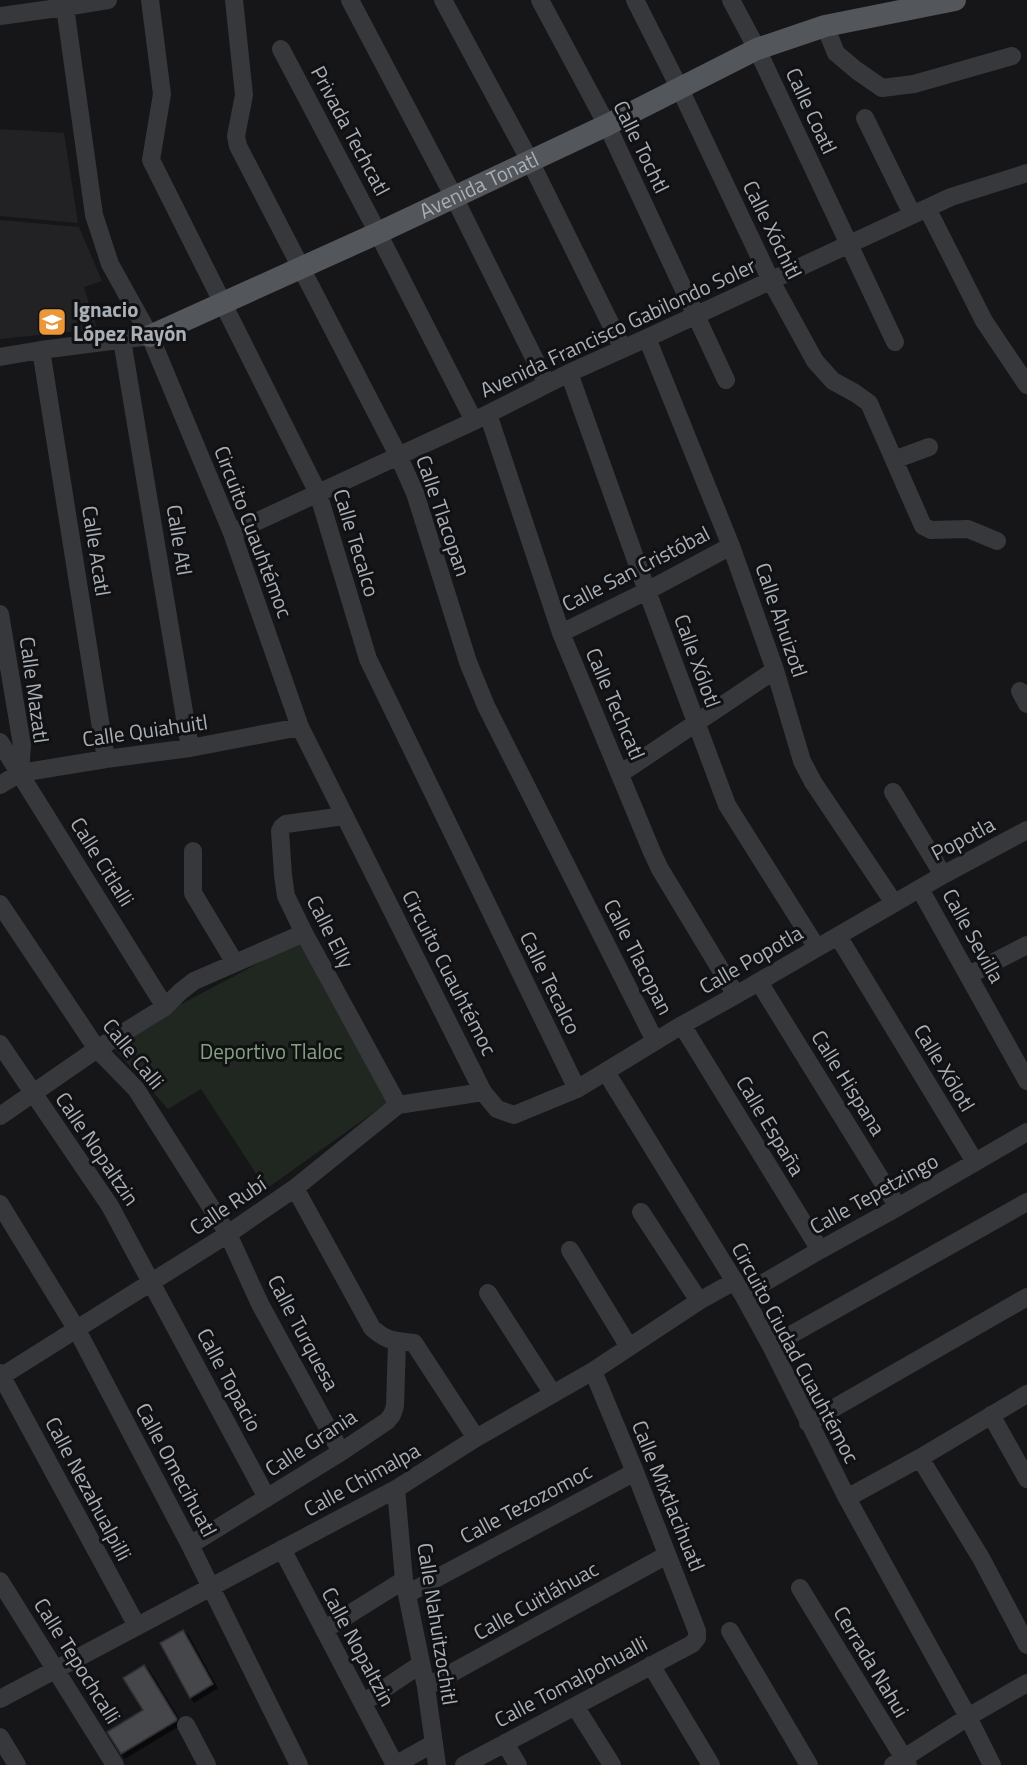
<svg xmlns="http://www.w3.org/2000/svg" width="1027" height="1765" font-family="'Titillium Web',sans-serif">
<defs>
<filter id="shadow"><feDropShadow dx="4" dy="4" stdDeviation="0" flood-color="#0009"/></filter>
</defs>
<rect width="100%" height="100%" fill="#161618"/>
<path fill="#222225" d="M0 129 64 133 78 223 0 216Z
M0 220 79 227 102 281 84 287 97 329 0 339Z"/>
<path fill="#202720" d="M302 940 387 1103 266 1189 201 1089 168 1109 111 1045 187 1001Z"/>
<path fill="#45464b" stroke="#303034" stroke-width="1.5" filter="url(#shadow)" d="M183 1630 213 1684 190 1698 160 1643Z
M144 1665 177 1719 176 1721 121 1754 107 1732 143 1710 123 1678Z"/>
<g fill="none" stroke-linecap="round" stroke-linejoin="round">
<path stroke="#37383c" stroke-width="18" d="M64 0 65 7 108 0
M150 0 162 94 151 160 318 493 368 659 577 1089
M234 0 244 95 236 136 238 146 398 455 415 493 468 662 486 706 655 1041
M350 0 454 197 547 384
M443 0 530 161 623 349
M540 0 607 125 726 380
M635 0 680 89 771 281 815 361 833 381 855 393 869 403 923 526 931 530 968 529 997 541
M731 0 757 49 895 342
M0 16 65 7 94 215 110 264 150 336 232 533 300 727 483 1092 497 1109 514 1115 577 1089 682 1025 736 995 943 875 1027 830
M825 26 836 53 856 70 882 88 914 84 1012 56
M281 49 378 233 474 421
M865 118 912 214
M927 208 984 321 1027 385
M647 338 731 546 775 670 802 761 813 782 894 903
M122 340 190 748
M41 350 106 759
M0 357 41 350 150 336
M569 373 647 591 727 805 817 948
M488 414 561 633 652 852 660 869 736 995
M894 460 929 447
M232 533 474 421 569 373 647 338 951 197 1027 173
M0 614 22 745 20 773
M561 633 647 591 731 546
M1020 691 1027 704
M0 742 165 1007
M620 774 775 670
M0 785 20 773 106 759 190 748 300 727
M893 792 943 875
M344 816 286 824 282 827 280 831 283 875 286 896 304 933 398 1105
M193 851V893L235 963
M920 889 1027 1081
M0 904 97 1049 136 1089 228 1234 260 1304 341 1452
M838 936 975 1162
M969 975 1027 945
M759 982 898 1207
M682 1025 820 1250
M0 1044 110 1206 267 1498
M606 1072 743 1295 771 1346 847 1498 968 1717 992 1765
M0 1116 97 1049 165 1007 180 992 194 981 304 933
M295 1188 372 1328C389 1343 395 1340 414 1343L476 1438
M0 1204 77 1330 190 1545 299 1765
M641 1212 699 1301
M570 1250 629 1347
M488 1293 553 1394
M743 1295 820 1250 898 1207 1027 1132
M771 1346 1027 1202
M0 1373 137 1626
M2 1376 228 1234 295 1188 398 1105 483 1092
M991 1415 1027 1479
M808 1423 1027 1297
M920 1458 981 1558 1027 1645
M396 1489 404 1580 426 1687 437 1765
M847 1498 920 1458 1027 1394
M190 1545 341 1452 387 1421 392 1415 395 1406 397 1342
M282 1549 395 1765
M0 1581 115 1765
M800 1588 908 1765
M407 1594 635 1472
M324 1630 404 1580
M730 1631 809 1765
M651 1665 711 1765
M426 1687 667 1555
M0 1699 396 1489 476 1438 593 1371 699 1301 735 1281
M363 1703 421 1664
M575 1706 612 1765
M186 1725 207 1765
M0 1737 17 1765
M505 1743 518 1765
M395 1765 434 1743
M464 1765 692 1644 697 1638V1631L635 1472 593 1371
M893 1765 968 1717 1027 1683"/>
<path stroke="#53565b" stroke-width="22" id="s1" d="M150 336 378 233 607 125 757 49 825 26 955 0"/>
</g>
<defs>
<g id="school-square" transform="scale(1.5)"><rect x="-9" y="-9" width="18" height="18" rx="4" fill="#ed9838" stroke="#111113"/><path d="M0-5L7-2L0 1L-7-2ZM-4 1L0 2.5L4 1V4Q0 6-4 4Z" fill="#fff"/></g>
</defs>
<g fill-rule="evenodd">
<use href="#school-square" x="52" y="322"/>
</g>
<g text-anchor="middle" stroke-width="6" stroke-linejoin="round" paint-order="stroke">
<g font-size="21" fill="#a8afb7" stroke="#111113">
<text transform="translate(811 111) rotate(65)" y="7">Calle Coatl</text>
<text transform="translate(350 131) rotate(62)" y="7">Privada Techcatl</text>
<text transform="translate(641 147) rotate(64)" y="7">Calle Tochtl</text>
<text dy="7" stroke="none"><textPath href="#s1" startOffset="362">Avenida Tonatl</textPath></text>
<text transform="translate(772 230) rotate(64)" y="7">Calle Xóchitl</text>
<text transform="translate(618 328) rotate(-25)" y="7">Avenida Francisco Gabilondo Soler</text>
<text transform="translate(443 516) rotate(71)" y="7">Calle Tlacopan</text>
<text transform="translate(253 532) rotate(69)" y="7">Circuito Cuauhtémoc</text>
<text transform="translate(179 540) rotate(81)" y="7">Calle Atl</text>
<text transform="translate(356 543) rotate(73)" y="7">Calle Tecalco</text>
<text transform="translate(96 551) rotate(81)" y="7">Calle Acatl</text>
<text transform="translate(636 569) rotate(-27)" y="7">Calle San Cristóbal</text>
<text transform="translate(781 620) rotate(71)" y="7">Calle Ahuizotl</text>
<text transform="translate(697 661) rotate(70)" y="7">Calle Xólotl</text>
<text transform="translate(34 690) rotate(82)" y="7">Calle Mazatl</text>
<text transform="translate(615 704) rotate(67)" y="7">Calle Techcatl</text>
<text transform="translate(145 731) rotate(-8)" y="7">Calle Quiahuitl</text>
<text transform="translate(963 839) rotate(-28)" y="7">Popotla</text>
<text transform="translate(102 862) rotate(58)" y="7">Calle Citlalli</text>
<text transform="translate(330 932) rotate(63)" y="7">Calle Elly</text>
<text transform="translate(973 936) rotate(61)" y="7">Calle Sevilla</text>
<text transform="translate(638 957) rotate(63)" y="7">Calle Tlacopan</text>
<text transform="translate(751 960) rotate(-30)" y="7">Calle Popotla</text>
<text transform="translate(449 973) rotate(63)" y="7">Circuito Cuauhtémoc</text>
<text transform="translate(550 983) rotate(64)" y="7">Calle Tecalco</text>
<text transform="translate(133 1054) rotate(51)" y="7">Calle Calli</text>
<text transform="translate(944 1068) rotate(59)" y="7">Calle Xólotl</text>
<text transform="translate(848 1083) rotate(58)" y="7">Calle Hispana</text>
<text transform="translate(770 1126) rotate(59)" y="7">Calle España</text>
<text transform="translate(97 1149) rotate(56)" y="7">Calle Nopaltzin</text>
<text transform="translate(874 1194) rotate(-29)" y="7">Calle Tepetzingo</text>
<text transform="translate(228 1206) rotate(-34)" y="7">Calle Rubí</text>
<text transform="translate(303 1333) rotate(62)" y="7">Calle Turquesa</text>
<text transform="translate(795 1353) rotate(62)" y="7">Circuito Ciudad Cuauhtémoc</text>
<text transform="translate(229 1380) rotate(62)" y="7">Calle Topacio</text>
<text transform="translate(311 1443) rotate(-33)" y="7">Calle Grania</text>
<text transform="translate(176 1470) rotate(62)" y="7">Calle Omecihuatl</text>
<text transform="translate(362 1480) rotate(-29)" y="7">Calle Chimalpa</text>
<text transform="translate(88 1489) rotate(62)" y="7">Calle Nezahualpilli</text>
<text transform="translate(668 1496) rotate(68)" y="7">Calle Mixtlacihuatl</text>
<text transform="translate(526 1504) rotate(-28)" y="7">Calle Tezozomoc</text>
<text transform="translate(536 1601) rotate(-29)" y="7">Calle Cuitláhuac</text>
<text transform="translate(437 1624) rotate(81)" y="7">Calle Nahuitzochitl</text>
<text transform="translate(358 1647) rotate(62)" y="7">Calle Nopaltzin</text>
<text transform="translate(77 1661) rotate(58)" y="7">Calle Tepochcalli</text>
<text transform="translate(871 1662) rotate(59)" y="7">Cerrada Nahui</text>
<text transform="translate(571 1682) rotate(-28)" y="7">Calle Tomalpohualli</text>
</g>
<g font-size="21" font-weight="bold" fill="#a8afb7" stroke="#111113" text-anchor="start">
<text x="73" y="317">Ignacio<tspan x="73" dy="24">López Rayón</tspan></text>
</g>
<g font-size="21" fill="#82a27f" stroke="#111113">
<text x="271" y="1059">Deportivo Tlaloc</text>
</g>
</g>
</svg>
